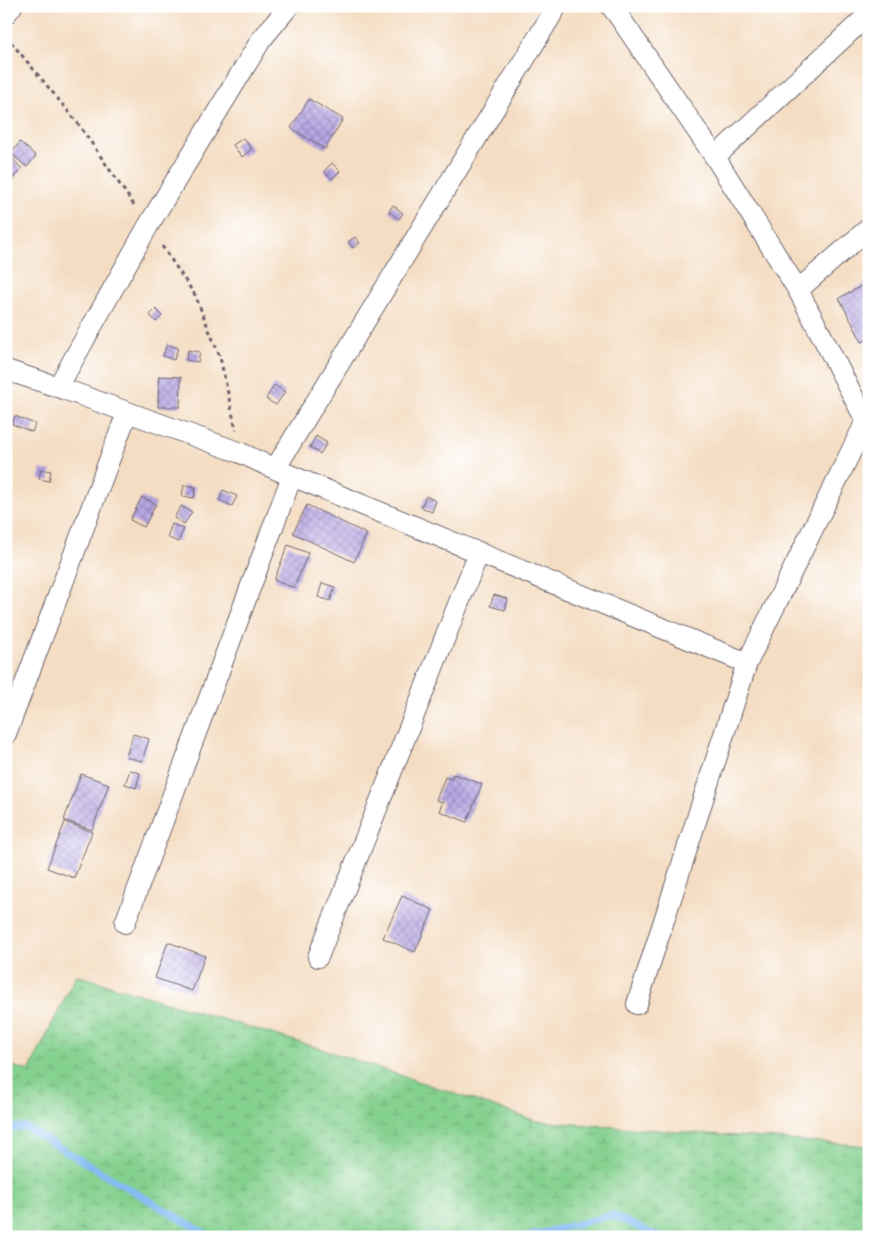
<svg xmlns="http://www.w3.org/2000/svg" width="875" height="1243" font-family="Alegreya,serif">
<defs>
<pattern id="wetland-marsh" width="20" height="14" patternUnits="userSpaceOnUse" patternTransform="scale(1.25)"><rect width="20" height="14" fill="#85d18f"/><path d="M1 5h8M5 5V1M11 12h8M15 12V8" fill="none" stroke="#73b37c"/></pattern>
<pattern id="building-cross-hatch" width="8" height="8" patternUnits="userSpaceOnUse" patternTransform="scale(1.25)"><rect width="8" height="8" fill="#b8a8e5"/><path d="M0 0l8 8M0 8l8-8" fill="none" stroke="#9588bb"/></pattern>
</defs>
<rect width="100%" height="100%" fill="#fff"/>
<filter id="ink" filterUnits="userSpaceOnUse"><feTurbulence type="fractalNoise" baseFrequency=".02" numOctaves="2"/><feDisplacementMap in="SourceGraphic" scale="10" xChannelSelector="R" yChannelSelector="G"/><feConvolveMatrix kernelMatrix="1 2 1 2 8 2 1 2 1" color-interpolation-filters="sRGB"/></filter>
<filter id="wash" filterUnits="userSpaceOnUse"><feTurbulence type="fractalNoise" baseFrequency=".0096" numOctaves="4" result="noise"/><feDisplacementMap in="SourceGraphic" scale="20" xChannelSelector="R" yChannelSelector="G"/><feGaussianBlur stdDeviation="1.12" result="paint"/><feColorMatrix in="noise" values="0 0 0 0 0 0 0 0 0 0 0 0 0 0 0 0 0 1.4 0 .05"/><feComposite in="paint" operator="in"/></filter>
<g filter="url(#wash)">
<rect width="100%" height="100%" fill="#f4ddc2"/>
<path fill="url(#wetland-marsh)" stroke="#547a65" d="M76 975 325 1050 536 1121 869 1146V1237H6V1064L29 1071Z"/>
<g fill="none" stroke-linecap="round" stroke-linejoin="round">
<path stroke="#83bbf3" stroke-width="7" d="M6 1128 25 1127 211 1237
M527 1237 612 1215 660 1237"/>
</g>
<g id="blocks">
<path fill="url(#building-cross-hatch)" d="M309 99 343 119 325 149 291 128Z
M243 138 252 149 242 157 233 145Z
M20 142 36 156 27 167 11 154Z
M11 157 22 169 14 177 6 169V162Z
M332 163 340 171 332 179 324 171Z
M7 171 15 178 8 185 6 184Z
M393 205 403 213 399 219 389 211Z
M355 237 360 243 353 248 348 242Z
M867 283 869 287V339L862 342 839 298Z
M156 309 162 316 156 322 150 315Z
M167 344 178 348 174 360 163 356Z
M188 350 200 352 198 362 186 360Z
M159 376 181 377 180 407H158Z
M274 385 285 392 276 405 266 399Z
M15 416 35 424 32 432 12 424Z
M316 436 327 443 320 454 310 447Z
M41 469 51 471 49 481 39 479Z
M184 485 196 487 194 498 182 496Z
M223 490 237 496 232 506 219 500Z
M426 496 436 501 432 512 421 507Z
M142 497 156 504 144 527 130 520Z
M307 505 367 534 354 562 293 533Z
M181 506 192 512 184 524 174 518Z
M172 524 184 529 178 542 167 537Z
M288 545 308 553 294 588 274 580Z
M322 583 335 587 330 601 318 597Z
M494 595 508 599 505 610 490 606Z
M133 734 149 739 142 761 126 757Z
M130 770 140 773 136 788 125 784Z
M81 774 109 784 92 830 64 820Z
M453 774 482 784 467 822 439 811 443 802 436 800 445 777 451 779Z
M65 822 92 832 74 878 47 868Z
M402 896 433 910 415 952 383 938Z
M168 942 205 956 192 991 155 978Z"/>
</g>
</g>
<g filter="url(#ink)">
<use href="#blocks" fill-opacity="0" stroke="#6c636a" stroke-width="1"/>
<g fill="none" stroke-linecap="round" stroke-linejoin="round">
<g stroke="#6c636a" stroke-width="22">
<path id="street" d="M611 6 618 15 715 157 798 290 866 421
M6 14 12 6
M715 157 869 14
M798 290 869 228
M6 370 58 387 241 453 275 469 747 663
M58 387 148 226 261 40 289 6
M275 469 557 6
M6 734 127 413
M125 923 292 476
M318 957 479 552
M637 1004 747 663 866 421 869 420"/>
</g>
<path stroke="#6c636a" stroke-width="3" stroke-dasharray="4 4" stroke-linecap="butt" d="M6 36 77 122 136 208
M162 246 195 295 220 357 236 430"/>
<use href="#street" stroke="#fff" stroke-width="20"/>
</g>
</g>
<rect width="875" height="1243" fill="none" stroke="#fff" stroke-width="25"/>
</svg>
